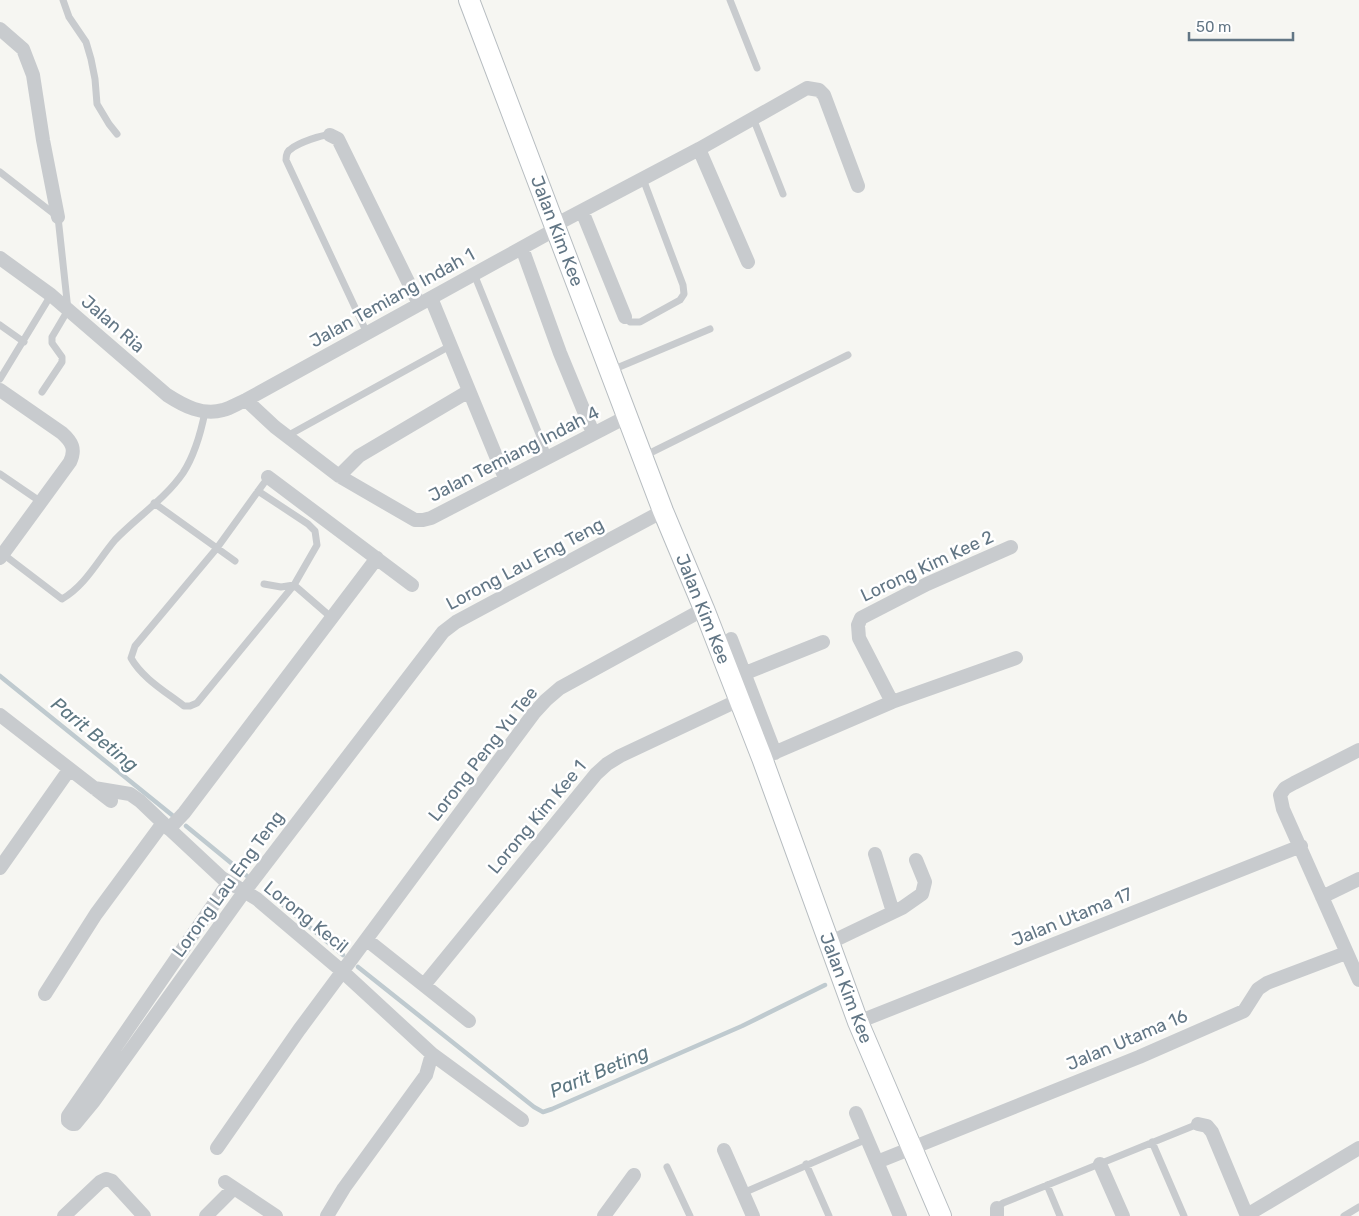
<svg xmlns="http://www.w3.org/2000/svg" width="1359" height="1216" font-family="Rubik,sans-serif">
<rect width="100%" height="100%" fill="#f6f6f2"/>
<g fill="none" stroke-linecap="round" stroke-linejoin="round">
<path stroke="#bfcacf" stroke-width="4.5" d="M0 676 172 815
M186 826 247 876
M265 890 343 955
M358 967 534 1107 543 1112 552 1109 742 1026 825 985"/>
<g stroke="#b7bdc1" stroke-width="22">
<path id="secondary" d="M469 0 663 511 704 609 762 758 858 1022 941 1216"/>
</g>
<path stroke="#c8cbce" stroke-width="7" d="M63 0 69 17 86 42 91 59 95 79 97 104 109 124 117 134
M730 0 757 68
M753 118 783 194
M330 135C323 134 298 143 291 149 287 151 286 155 286 160L367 333
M0 172 58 217 68 310 52 337V343L62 357V362L42 392
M474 274 548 456
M625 317 630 322H640L680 300 684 294 683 285 643 179
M0 325 24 342
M612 370 710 329
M0 379 51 295
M287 436 450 346
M644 456 848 355
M0 474 41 502
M264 483 217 548 135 646 131 658C142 678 166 692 184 706H190L197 703 294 585 332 618
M258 491 308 524 315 531 317 545 294 585 281 587 264 584
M154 503 235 561
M3 554 62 599C86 585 98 560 115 540 137 517 165 499 183 473 194 456 201 432 205 412
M1152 1142 1184 1216
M806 1164 829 1216
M667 1167 690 1216
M1047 1185 1060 1216
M743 1193 867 1139
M997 1208 1003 1203 1198 1124
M1344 1216 1359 1207"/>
<path stroke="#c8cbce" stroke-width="14" d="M0 29 23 49 33 75 43 140 58 217
M330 135 338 139 419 304
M699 149 748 262
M582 211 625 317
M555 225 699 149 807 88 819 90 824 95 858 186
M522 248 560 353 593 433
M0 258 51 295 167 395C184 406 203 416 223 410 231 408 238 403 246 400L556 229
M431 298 505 478
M0 390 62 433C72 442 76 449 70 462L0 558
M246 400 275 427 339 476 415 520H423L431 518 628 416
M339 476 359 456 469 391
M268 477 412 585
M731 639 775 753
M738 676 823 642
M892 702 859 638 858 625 861 618 927 584 1011 547
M0 715 111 801
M1359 750 1294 783 1285 788 1280 795 1283 809 1359 980
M762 758 892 702 1016 658
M94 788 130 794 140 801 163 823
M169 829 184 813 377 558
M875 854 893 912
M0 868 69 770
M229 882 68 1116V1121L72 1124H75L94 1101 244 892 443 632 456 622 663 511
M1322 897 1359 879
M367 940 469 1021
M829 943 902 908 922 894 925 882 916 860
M424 985 596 774 607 764 620 756 739 700
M45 994 96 914 163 823 222 878 257 899 343 972 432 1054 426 1075 344 1188 327 1216
M858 1022 1301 846
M432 1054 522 1120
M856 1113 900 1216
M1198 1124 1207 1126 1212 1132 1247 1216
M217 1148 299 1030 534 713 546 700 560 688 704 609
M724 1150 753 1216
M877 1162 1139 1057 1244 1011 1258 989 1267 983 1346 953
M1100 1164 1123 1216
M225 1182 276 1216
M997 1208V1216
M1247 1215 1359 1148
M64 1216 100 1182 106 1179 112 1181 144 1216
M206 1216 234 1188
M604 1216 634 1175"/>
<use href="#secondary" stroke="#fff" stroke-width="20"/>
</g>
<g text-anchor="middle" stroke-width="5" stroke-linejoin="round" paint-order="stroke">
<g font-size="18" fill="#627685" stroke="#fff">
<text transform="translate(557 231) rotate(69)" y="6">Jalan Kim Kee</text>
<text transform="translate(392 298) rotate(-29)" y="6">Jalan Temiang Indah 1</text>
<text transform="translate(113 324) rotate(41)" y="6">Jalan Ria</text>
<text transform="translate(514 454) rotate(-27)" y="6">Jalan Temiang Indah 4</text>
<text transform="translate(525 564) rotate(-28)" y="6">Lorong Lau Eng Teng</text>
<text transform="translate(927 566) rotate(-25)" y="6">Lorong Kim Kee 2</text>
<text transform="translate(703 609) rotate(68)" y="6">Jalan Kim Kee</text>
<text transform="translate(483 754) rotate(-52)" y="6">Lorong Peng Yu Tee</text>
<text transform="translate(537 817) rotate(-50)" y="6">Lorong Kim Kee 1</text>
<text transform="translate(228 884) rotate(-54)" y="6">Lorong Lau Eng Teng</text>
<text transform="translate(306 917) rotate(39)" y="6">Lorong Kecil</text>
<text transform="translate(1072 917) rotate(-22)" y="6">Jalan Utama 17</text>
<text transform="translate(846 988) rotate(69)" y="6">Jalan Kim Kee</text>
<text transform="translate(1127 1040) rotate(-23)" y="6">Jalan Utama 16</text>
</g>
<g font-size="19" font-style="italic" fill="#5e7883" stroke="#fff">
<text transform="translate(95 734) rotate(39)" y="7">Parit Beting</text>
<text transform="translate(599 1071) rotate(-23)" y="7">Parit Beting</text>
</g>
</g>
<path d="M1189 32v8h104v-8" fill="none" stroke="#627685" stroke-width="2.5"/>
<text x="1196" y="32" font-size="15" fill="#627685" stroke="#ffffff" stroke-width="4" paint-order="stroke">50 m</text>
</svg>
